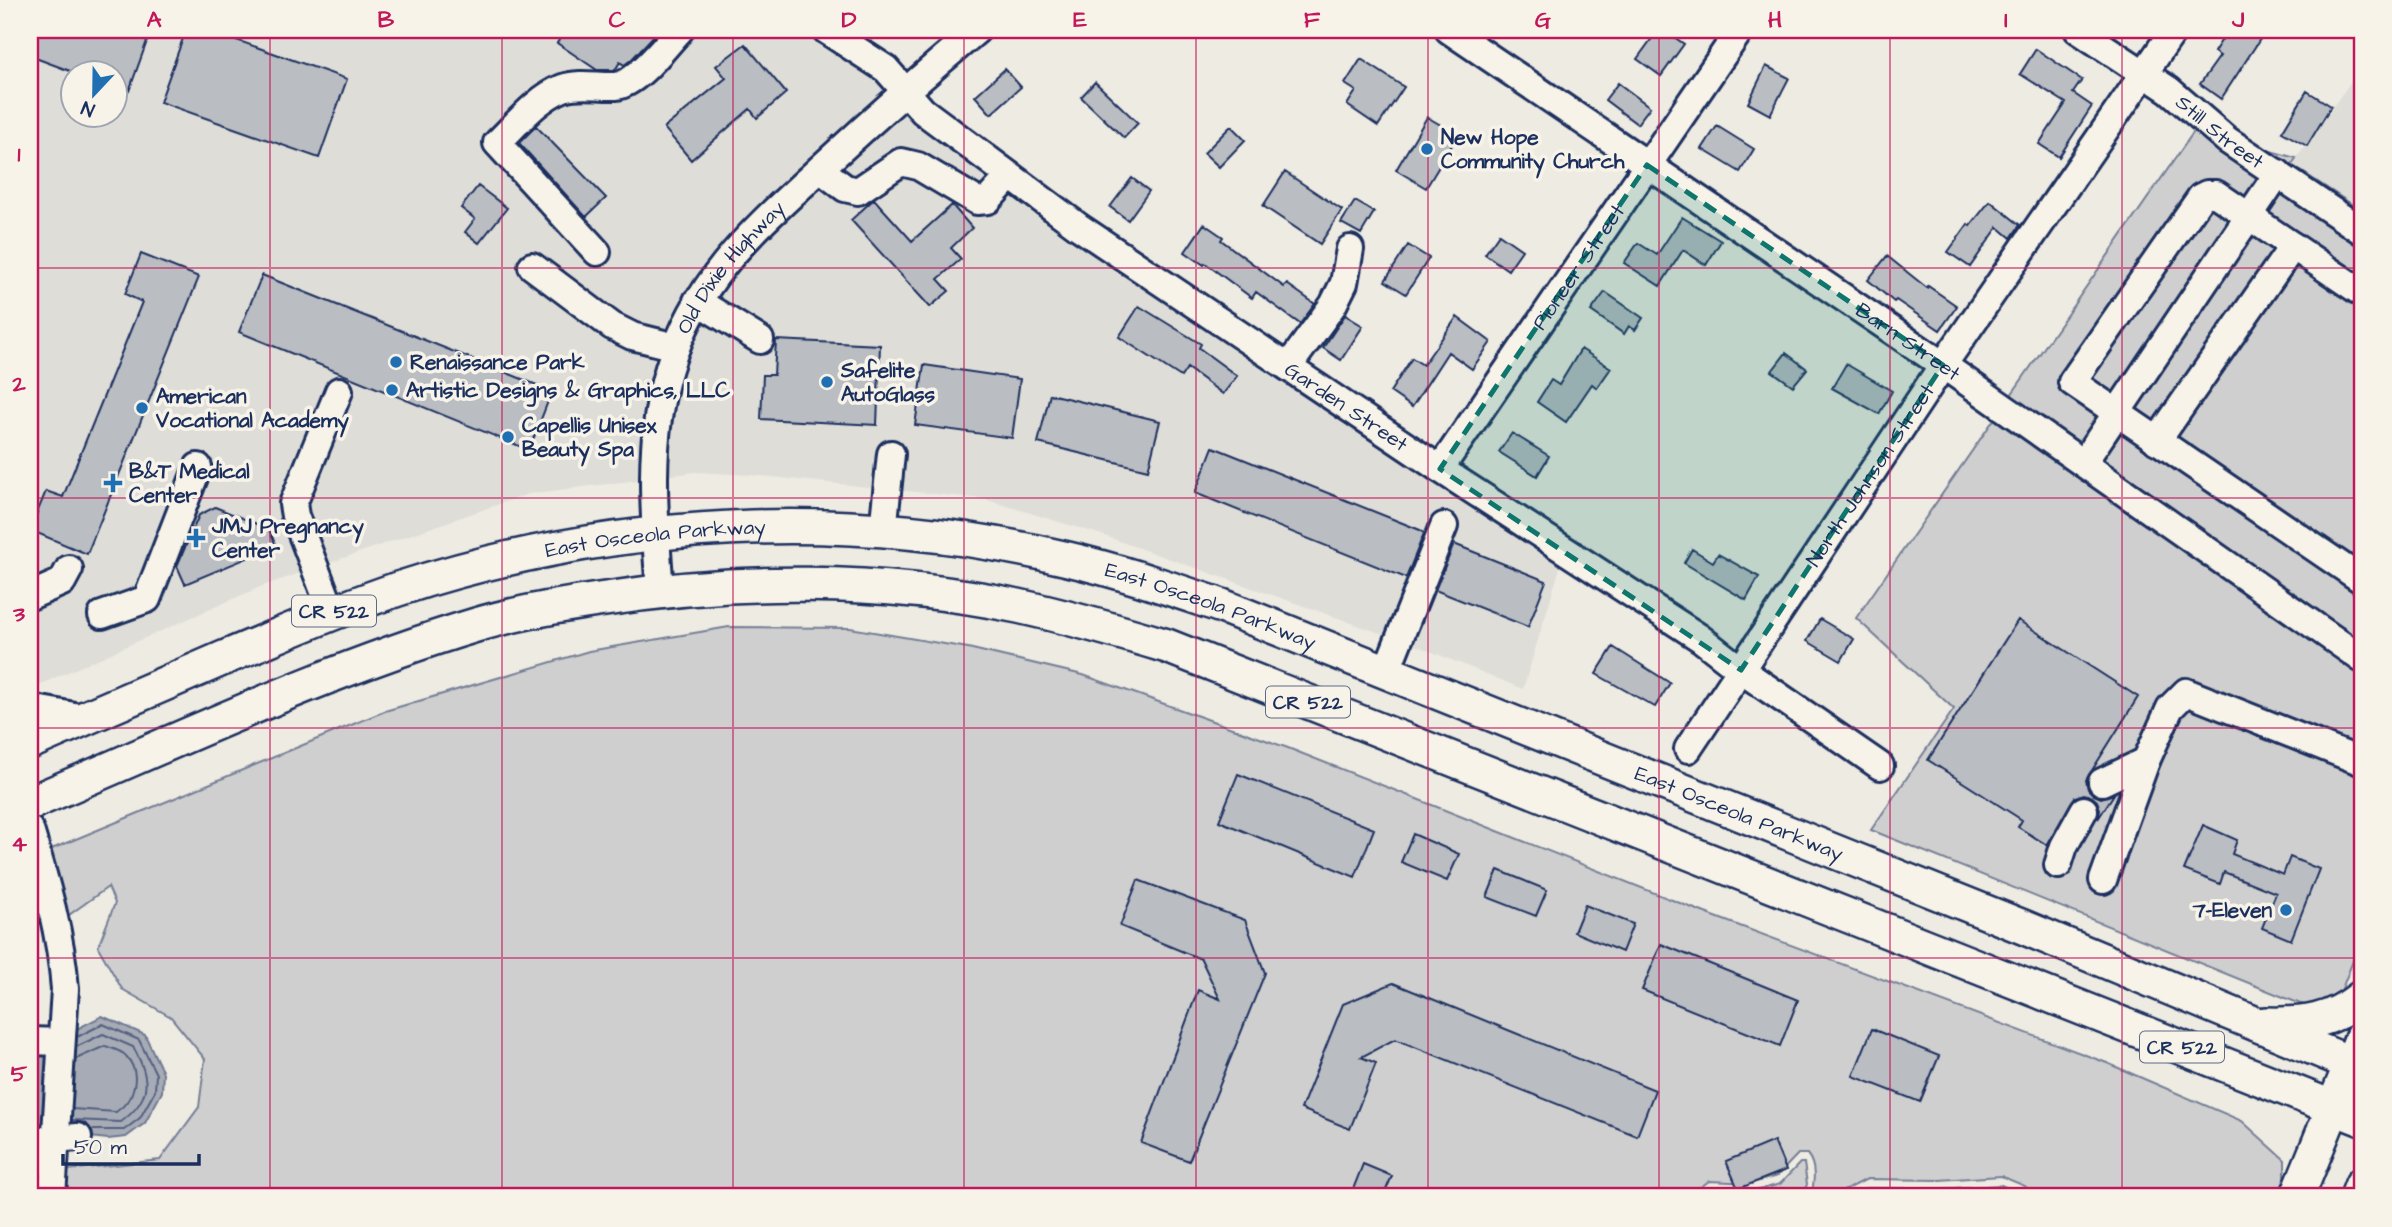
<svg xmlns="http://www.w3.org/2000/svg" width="2392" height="1227" font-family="'Architects Daughter',sans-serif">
<rect width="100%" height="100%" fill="#eeebe2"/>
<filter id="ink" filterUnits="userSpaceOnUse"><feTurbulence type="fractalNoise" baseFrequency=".0143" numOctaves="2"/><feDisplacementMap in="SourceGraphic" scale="14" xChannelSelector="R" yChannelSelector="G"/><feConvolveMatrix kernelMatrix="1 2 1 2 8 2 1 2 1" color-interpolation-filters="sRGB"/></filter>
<g filter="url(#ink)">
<path fill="#deddd8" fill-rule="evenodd" d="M30 30H806L879 78 890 92 713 261 646 479 528 494 260 587 30 689ZM74 74H116V116H74Z
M2362 66V211L2291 165Z
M903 106 1562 561 1523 689 1420 647 1102 535 984 499 751 475 695 472 665 476 667 428 685 351 727 275Z"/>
<path fill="#cfcfcf" stroke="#757f96" stroke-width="2" d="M2195 130 2296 158 2292 165 2362 211V646L2009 398Z
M1997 415 2362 672V938L2337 1001 2320 1010 2298 1003 1871 830 1954 709 1856 618Z
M729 627 850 628 968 648 1083 675 1288 748 1705 913 2107 1063 2242 1121 2285 1160V1189L2281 1197H2029L2030 1192 2025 1186 2001 1176 1939 1180 1867 1179 1832 1197H1811C1814 1183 1817 1166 1807 1154H1798L1777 1176 1752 1183 1709 1181 1687 1197H50L49 1194 68 1170 160 1160 199 1107 205 1059 171 1017 122 989 98 947 115 903 108 887 55 925 30 885V858L385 711 589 651Z
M1800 1163H1804L1807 1184 1803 1197H1700L1711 1190 1752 1192 1780 1184Z
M2001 1185 2021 1194 2019 1197H1850L1866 1188 1939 1189Z"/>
<path fill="#a6abb5" stroke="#6e7992" stroke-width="2" d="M102 1016 145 1035 163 1073 162 1092 145 1123 126 1137 108 1139 72 1135 30 1150V1069L55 1040Z"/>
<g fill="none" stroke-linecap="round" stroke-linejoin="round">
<path stroke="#536181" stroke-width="2" d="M77 1037 103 1024 139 1040 156 1074 155 1091 140 1118 124 1130H91
M72 1109 116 1112C135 1099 142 1074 126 1056 122 1051 111 1048 105 1046L76 1059
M72 1120 121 1122C152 1099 151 1078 133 1047L103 1034 76 1047"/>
<path stroke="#6e7992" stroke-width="5" d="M30 344 32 336
M30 393 31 410 34 420"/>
</g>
<path fill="#babdc2" stroke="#1b2f5e" stroke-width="2" d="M30 30H151L129 91 116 87V74H78L30 56Z
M186 30H208L347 79 319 158 160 102Z
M566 30H659L631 60 624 65 620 62 615 70H597L557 43Z
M1658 30H1664L1684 44 1661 76 1637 59Z
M2228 30H2266L2221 99 2200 84 2220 56 2214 52Z
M745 44 786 93 757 118 750 109 691 160 664 128 726 78 716 66Z
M2036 49 2082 80 2073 93 2092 106 2059 157 2039 144 2066 103 2020 74Z
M1361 59 1404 87 1378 126 1347 105 1356 91 1345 84Z
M1766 66 1789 78 1770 115 1748 103Z
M1005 69 1021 87 991 114 975 96Z
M1095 82 1138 123 1124 138 1081 97Z
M1618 83 1650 107 1637 124 1605 100Z
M2307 91 2331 106 2307 146 2282 132Z
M1427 117 1458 135 1426 188 1396 170Z
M536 126 606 198 586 217 519 143Z
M1231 126 1245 140 1219 167 1204 153Z
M1717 126 1754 149 1740 172 1702 149Z
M1285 172 1342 210 1320 244 1263 206Z
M1132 178 1149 191 1128 220 1110 207Z
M478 186 507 208 479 243 465 232 475 219 461 208Z
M874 199 912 241 952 205 972 228 951 248 961 259 938 279 949 291 930 307 851 220Z
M1355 201 1374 212 1361 234 1341 223Z
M1990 201 2020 225 2011 238 1998 227 1970 267 1948 252 1968 224 1970 226Z
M1682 217 1721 241 1706 265 1683 250 1660 286 1624 263 1638 243 1657 255Z
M1204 224 1223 237 1221 240 1284 287 1287 284 1315 304 1300 324 1256 292 1252 298 1205 263 1204 265 1185 252Z
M1499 234 1522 250 1508 270 1485 254Z
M1408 245 1429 258 1406 294 1385 281Z
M141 254 199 277 87 554 30 530 46 491 63 497 142 302 125 294Z
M1887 256 1927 288 1928 286 1957 306 1940 330 1896 300 1894 302 1868 280Z
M262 275 552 391 529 450 239 332Z
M1605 292 1643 318 1635 330 1629 326 1624 334 1591 311Z
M1139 306 1201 344 1199 348 1237 376 1223 394 1187 368 1181 377 1119 337Z
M1345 315 1363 326 1341 360 1323 348Z
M1457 317 1491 342 1472 369 1448 352 1412 407 1390 392 1412 358 1423 365Z
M776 340 880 345 877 425 761 419 763 375H774Z
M1581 349 1611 368 1597 388 1592 384 1566 422 1537 402 1551 380 1559 385Z
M1786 353 1807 369 1793 386 1772 371Z
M1846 364 1892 391 1879 414 1832 388Z
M924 365 1020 379 1012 438 915 425Z
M1050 394 1160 421 1148 470 1038 443Z
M1512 433 1549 456 1537 476 1499 452Z
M1213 447 1420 530 1424 533 1406 578 1195 493Z
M215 507 269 529 276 546 185 584 177 566 199 515Z
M1454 544 1546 581 1528 627 1435 590Z
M1692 549 1713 562 1718 554 1759 577 1746 600 1684 563Z
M1820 619 1854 639 1841 661 1807 641Z
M2018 620 2138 697 2086 780 2088 789 2094 795 2101 798 2114 794 2098 819 2100 809 2097 801 2092 797 2084 794 2075 797 2047 845 2018 827 2022 820 1928 760Z
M1613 647 1670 683 1655 707 1596 674Z
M1238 774 1374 829 1355 877 1219 821Z
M2203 825 2237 840 2232 854 2283 875 2290 857 2319 869 2291 940 2262 928 2276 893 2224 872 2220 884 2184 870Z
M1413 834 1459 854 1447 881 1401 862Z
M1498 870 1547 890 1536 916 1487 897Z
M1138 880 1245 920 1265 973 1189 1161 1141 1143 1198 990 1220 999 1201 959 1120 926Z
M1585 905 1633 924 1622 952 1574 932Z
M1661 944 1798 1000 1780 1046 1642 990Z
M1393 983 1655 1090 1637 1136 1395 1039 1361 1057 1376 1063 1350 1129 1301 1109 1343 1004Z
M1872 1029 1939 1056 1920 1102 1853 1076Z
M1774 1141 1786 1170 1738 1189 1726 1161Z
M1363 1164 1392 1176 1383 1197H1350Z"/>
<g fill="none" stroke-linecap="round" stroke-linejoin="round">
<g stroke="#1b2f5e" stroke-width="32">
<g id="minor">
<path id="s1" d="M826 30 886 69 923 111 1079 227 1440 469 1700 638 1741 670 1880 766"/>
<path id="s2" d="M1449 30 1943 365 2362 659"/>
<path id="s3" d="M2078 30 2169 90 2227 140 2362 231"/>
<path d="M820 169 845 188 858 191 901 162 918 166 977 201 988 200 1010 176"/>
<path d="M597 252 497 143C516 125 537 98 563 88 579 82 599 87 616 86 637 84 666 45 680 30"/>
<path d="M532 266 612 326 632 336 676 347"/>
<path d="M2362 293 2216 194H2207L2201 197 2072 382 2362 580"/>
<path d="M697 301 760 340"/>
<path d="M1288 367 1333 305 1344 283 1350 249"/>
<path d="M2157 441 2293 246"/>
<path d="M2083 463 2278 173"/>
<path id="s4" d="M1440 469 1740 30"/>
<path d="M883 531 891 454"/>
<path id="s5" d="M660 590C654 518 647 438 669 368 697 276 757 227 825 164 875 118 925 74 977 30"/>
<path d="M30 596 62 582 69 569"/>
<path d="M332 612 295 516 293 504 339 391"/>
<path d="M102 615 147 599 198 467"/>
<path d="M1386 672 1444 526"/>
<path d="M30 708 85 718"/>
<path id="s6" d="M1688 749 1943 365 2174 30"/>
<path d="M2102 782 2146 761"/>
<path d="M30 830C46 883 61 934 65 989L52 1197"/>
<path d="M2058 865 2064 846 2084 810"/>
<path d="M2103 880 2146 761 2170 708 2186 692 2362 762"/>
<path d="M30 1041 61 1042"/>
<path d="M30 1141 78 1137"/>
</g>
</g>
<g stroke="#1b2f5e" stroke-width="38">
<g id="major">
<path id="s7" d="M30 742C95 714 159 686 224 658 282 634 338 609 398 589 612 519 848 506 1068 559 1120 571 1171 589 1222 606L2023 927 2362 1068"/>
<path d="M30 803C177 741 323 671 476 625 516 613 557 606 598 600 735 578 882 578 1018 606 1068 617 1117 631 1167 646L2362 1119"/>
<path d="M2266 1024C2305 1025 2331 1022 2362 997"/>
<path d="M2297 1197 2362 1037"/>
<path d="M2357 1197 2362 1184"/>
</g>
</g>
<use href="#minor" stroke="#f7f3e8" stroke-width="26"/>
<use href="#major" stroke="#f7f3e8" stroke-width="33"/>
</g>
</g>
<path fill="#0f766e" fill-opacity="0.2" stroke="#0f766e" stroke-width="5" stroke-dasharray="14 9" stroke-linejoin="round" d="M1647 165 1943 365 1741 670 1440 469Z"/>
<path fill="none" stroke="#c2185b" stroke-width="2" stroke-opacity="0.55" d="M270 30V1197M502 30V1197M733 30V1197M964 30V1197M1196 30V1197M1428 30V1197M1659 30V1197M1890 30V1197M2122 30V1197M30 268H2362M30 498H2362M30 728H2362M30 958H2362"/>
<g fill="#1f6fb2" stroke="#f7f3e8" stroke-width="2.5">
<circle cx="1427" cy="149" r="7"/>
<circle cx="396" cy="362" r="7"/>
<circle cx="827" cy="382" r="7"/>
<circle cx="392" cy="390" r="7"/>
<circle cx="142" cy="408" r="7"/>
<circle cx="508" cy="437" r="7"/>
<path d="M109.5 472.5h7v7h7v7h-7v7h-7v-7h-7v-7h7z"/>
<path d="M192.5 527.5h7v7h7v7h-7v7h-7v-7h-7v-7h7z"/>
<circle cx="2286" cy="910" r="7"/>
</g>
<g text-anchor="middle" stroke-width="7" stroke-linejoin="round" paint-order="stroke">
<g fill="#f7f3e8" stroke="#5d6a87" stroke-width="2">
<rect x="292" y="595.5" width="84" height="31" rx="5"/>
<rect x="1266" y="686.5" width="84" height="31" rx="5"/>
<rect x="2140" y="1031.5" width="84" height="31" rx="5"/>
</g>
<g font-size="19" font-weight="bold" fill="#1b2f5e">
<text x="334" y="618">CR 522</text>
<text x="1308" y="709">CR 522</text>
<text x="2182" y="1054">CR 522</text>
</g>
<g font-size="21" fill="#1b2f5e" stroke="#f7f3e8">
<text dy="7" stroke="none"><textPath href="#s3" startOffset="175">Still Street</textPath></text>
<text dy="7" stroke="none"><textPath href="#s4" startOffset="245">Pioneer Street</textPath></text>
<text dy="7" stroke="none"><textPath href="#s5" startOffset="343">Old Dixie Highway</textPath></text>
<text dy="7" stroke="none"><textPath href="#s2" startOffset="555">Barn Street</textPath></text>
<text dy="7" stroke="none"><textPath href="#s1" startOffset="644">Garden Street</textPath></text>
<text dy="7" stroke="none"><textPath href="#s6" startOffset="329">North Johnson Street</textPath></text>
<text dy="7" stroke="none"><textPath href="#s7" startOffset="662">East Osceola Parkway</textPath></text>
<text dy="7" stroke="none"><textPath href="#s7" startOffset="1228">East Osceola Parkway</textPath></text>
<text dy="7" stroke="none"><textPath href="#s7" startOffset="1796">East Osceola Parkway</textPath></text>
</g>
<g font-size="21" font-weight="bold" fill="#1b2f5e" stroke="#f7f3e8" text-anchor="start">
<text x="1441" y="144">New Hope<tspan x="1441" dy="24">Community Church</tspan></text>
<text x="410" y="369">Renaissance Park</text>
<text x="841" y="377">Safelite<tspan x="841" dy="24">AutoGlass</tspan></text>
<text x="406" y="397">Artistic Designs &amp; Graphics, LLC</text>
<text x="156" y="403">American<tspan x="156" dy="24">Vocational Academy</tspan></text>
<text x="522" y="432">Capellis Unisex<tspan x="522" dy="24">Beauty Spa</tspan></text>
<text x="129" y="478">B&amp;T Medical<tspan x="129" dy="24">Center</tspan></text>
<text x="212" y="533">JMJ Pregnancy<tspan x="212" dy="24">Center</tspan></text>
<text x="2272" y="917" text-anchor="end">7-Eleven</text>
</g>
</g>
<rect width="2392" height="1227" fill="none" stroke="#f7f3e8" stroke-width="77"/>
<g transform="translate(94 94) rotate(202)"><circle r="33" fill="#f7f3e8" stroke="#9fa5b1" stroke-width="2"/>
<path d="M0-5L12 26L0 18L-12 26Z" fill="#1f6fb2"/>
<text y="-10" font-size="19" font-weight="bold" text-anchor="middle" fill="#1b2f5e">N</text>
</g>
<path d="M63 1154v10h136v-10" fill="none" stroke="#1b2f5e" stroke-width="3.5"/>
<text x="74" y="1154" font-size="21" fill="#1b2f5e" stroke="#f7f3e8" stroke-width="5" paint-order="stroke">50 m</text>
<rect x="38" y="38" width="2316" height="1150" fill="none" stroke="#c2185b" stroke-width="2.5"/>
<g font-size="23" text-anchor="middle" font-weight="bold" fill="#c2185b">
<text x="154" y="27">A</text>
<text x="386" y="27">B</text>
<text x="617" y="27">C</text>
<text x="849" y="27">D</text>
<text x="1080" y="27">E</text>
<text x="1312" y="27">F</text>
<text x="1543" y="27">G</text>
<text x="1775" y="27">H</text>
<text x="2006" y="27">I</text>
<text x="2238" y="27">J</text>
<text x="19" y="161">1</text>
<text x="19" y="391">2</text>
<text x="19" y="621">3</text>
<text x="19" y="851">4</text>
<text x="19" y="1081">5</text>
</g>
</svg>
